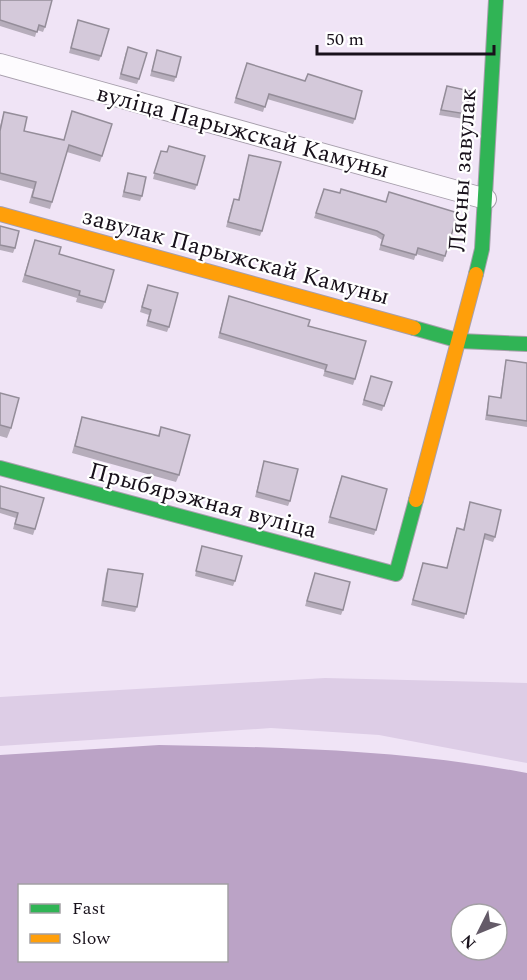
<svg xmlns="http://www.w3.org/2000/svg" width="527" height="980" font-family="Spectral,serif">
<rect width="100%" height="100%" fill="#f0e4f6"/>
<path fill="#ddcde6" d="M325 678 527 683V763L379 735 271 728 0 746V697Z"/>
<path fill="#bba3c6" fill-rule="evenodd" d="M159 745C282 747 406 750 527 773V980H0V755ZM20 886H226V960H20ZM461 914H497V950H461Z"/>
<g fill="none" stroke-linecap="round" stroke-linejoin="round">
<g stroke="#a79fac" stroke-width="22">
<path id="street" d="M0 64 486 199"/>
</g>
<g stroke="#a79fac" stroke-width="16">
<path id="fast" d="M476 274 482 249 496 0
M414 328 460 341 527 344
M0 468 396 574 416 500"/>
</g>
<g stroke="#a79fac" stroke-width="16">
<path id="slow" d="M0 214 414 328
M416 500 476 274"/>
</g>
<use href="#street" stroke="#fdfbfe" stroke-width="20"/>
<use href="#fast" stroke="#30b455" stroke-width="14"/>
<use href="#slow" stroke="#ff9f0a" stroke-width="14"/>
</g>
<path fill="#b6adbb" d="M0 0 45 27 43 32 37 30 35 37 0 26Z
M78 20 101 56 99 61 69 53Z
M157 50 176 77 174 82 150 76Z
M126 52 139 79 137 84 119 79Z
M247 63 355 119 353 124 267 99 263 112 234 103Z
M447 86 466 114 464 119 439 115Z
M4 112 24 131 102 156 100 162 67 152 50 209 29 203 33 189 0 180V126Z
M249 155 262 231 260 236 226 227 232 204 238 200Z
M159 156 197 185 195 190 153 179Z
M128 173 142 196 140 201 122 197Z
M324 189 445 256 443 262 416 254 414 260 379 250 382 240 376 236 314 218Z
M0 226 15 248 13 253 0 250Z
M35 240 59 254 105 302 102 309 76 302 77 298 22 282Z
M146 290 169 327 167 332 146 326 149 315 140 312Z
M229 296 308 326 355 379 353 385 323 376 325 370 218 338Z
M506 360 527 363V427L485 420 488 401 489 396 500 398 505 365Z
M371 376 392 382 382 411 362 405Z
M0 393 11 428 7 438 0 436Z
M82 417 158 436 161 427 179 475 176 482 72 453Z
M264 461 290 501 288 506 255 497Z
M340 481 376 530 374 535 328 523Z
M0 486 35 529 33 535 13 529 16 518 0 513Z
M470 502 495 537 493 542 484 539 464 619 411 605 423 563 447 568 455 534 457 528 463 530Z
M202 546 235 581 233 586 195 576Z
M108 569 137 607 135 612 101 606 106 574Z
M315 573 343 610 341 615 305 606Z"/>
<path fill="#d4c9da" stroke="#948d99" stroke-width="1.5" d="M0 0H52L45 27 39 25 37 32 0 20Z
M78 20 109 29 101 56 71 48Z
M128 47 147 53 139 79 121 74Z
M157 50 181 57 176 77 152 71Z
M247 63 305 81 308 74 362 91 355 119 269 94 265 107 236 98Z
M447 86 470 91 466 114 441 110Z
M72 111 112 124 102 156 69 145 52 202 32 197 36 182 0 173V131L4 112 27 117 24 131 64 140Z
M169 146 205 156 197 185 154 173 161 151 167 152Z
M249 155 281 162 262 231 228 222 234 199 239 200Z
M128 173 146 177 142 196 124 192Z
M324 189 340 193 341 189 386 202 389 192 458 213 445 256 418 248 416 255 381 245 384 235 377 231 316 213Z
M0 226 19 231 15 248 0 245Z
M35 240 61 247 59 254 114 270 105 302 79 295 80 291 25 275Z
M148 285 178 293 169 327 148 321 151 310 142 307Z
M229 296 310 320 308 326 366 341 355 379 325 371 327 365 220 333Z
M506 360 527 363V421L487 415 489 396 501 398Z
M371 376 392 382 384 406 364 400Z
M0 393 19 398 11 428 0 425Z
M82 417 159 436 161 427 190 435 179 475 75 446Z
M264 461 298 469 290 501 257 492Z
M342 476 387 489 376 530 330 517Z
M0 486 44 498 35 529 15 524 18 513 0 508Z
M470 502 501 510 495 537 485 534 466 614 413 600 423 563 447 568 457 528 464 530Z
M202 546 242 556 235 581 196 571Z
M108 569 143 574 137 607 103 601Z
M315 573 350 582 343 610 307 601Z"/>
<g text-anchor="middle" stroke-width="4.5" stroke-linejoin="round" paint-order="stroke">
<g font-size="24" fill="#18111b" stroke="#fff">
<text transform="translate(243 131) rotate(15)" y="8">вуліца Парыжскай Камуны</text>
<text transform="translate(462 170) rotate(-86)" y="8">Лясны завулак</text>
<text transform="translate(236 256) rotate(15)" y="8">завулак Парыжскай Камуны</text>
<text transform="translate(203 500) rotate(15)" y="8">Прыбярэжная вуліца</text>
</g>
</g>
<rect x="18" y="884" width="210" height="78" fill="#ffffff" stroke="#a3a0a4" stroke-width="1.5"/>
<rect x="30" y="904" width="30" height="9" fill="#30b455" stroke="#a3a0a4" stroke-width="1.5"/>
<text x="72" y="914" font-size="18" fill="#18111b">Fast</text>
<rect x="30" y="934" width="30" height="9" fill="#ff9f0a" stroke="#a3a0a4" stroke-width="1.5"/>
<text x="72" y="944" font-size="18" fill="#18111b">Slow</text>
<g transform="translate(479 932) rotate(227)"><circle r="28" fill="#ffffff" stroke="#a3a0a4" stroke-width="1.5"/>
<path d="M0-4.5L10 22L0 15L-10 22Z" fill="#645b68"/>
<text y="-9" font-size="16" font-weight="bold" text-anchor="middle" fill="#18111b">N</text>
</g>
<path d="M317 45v9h177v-9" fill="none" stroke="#18111b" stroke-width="3"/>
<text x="326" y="45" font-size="18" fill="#18111b" stroke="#ffffff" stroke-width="4.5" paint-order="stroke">50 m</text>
</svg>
